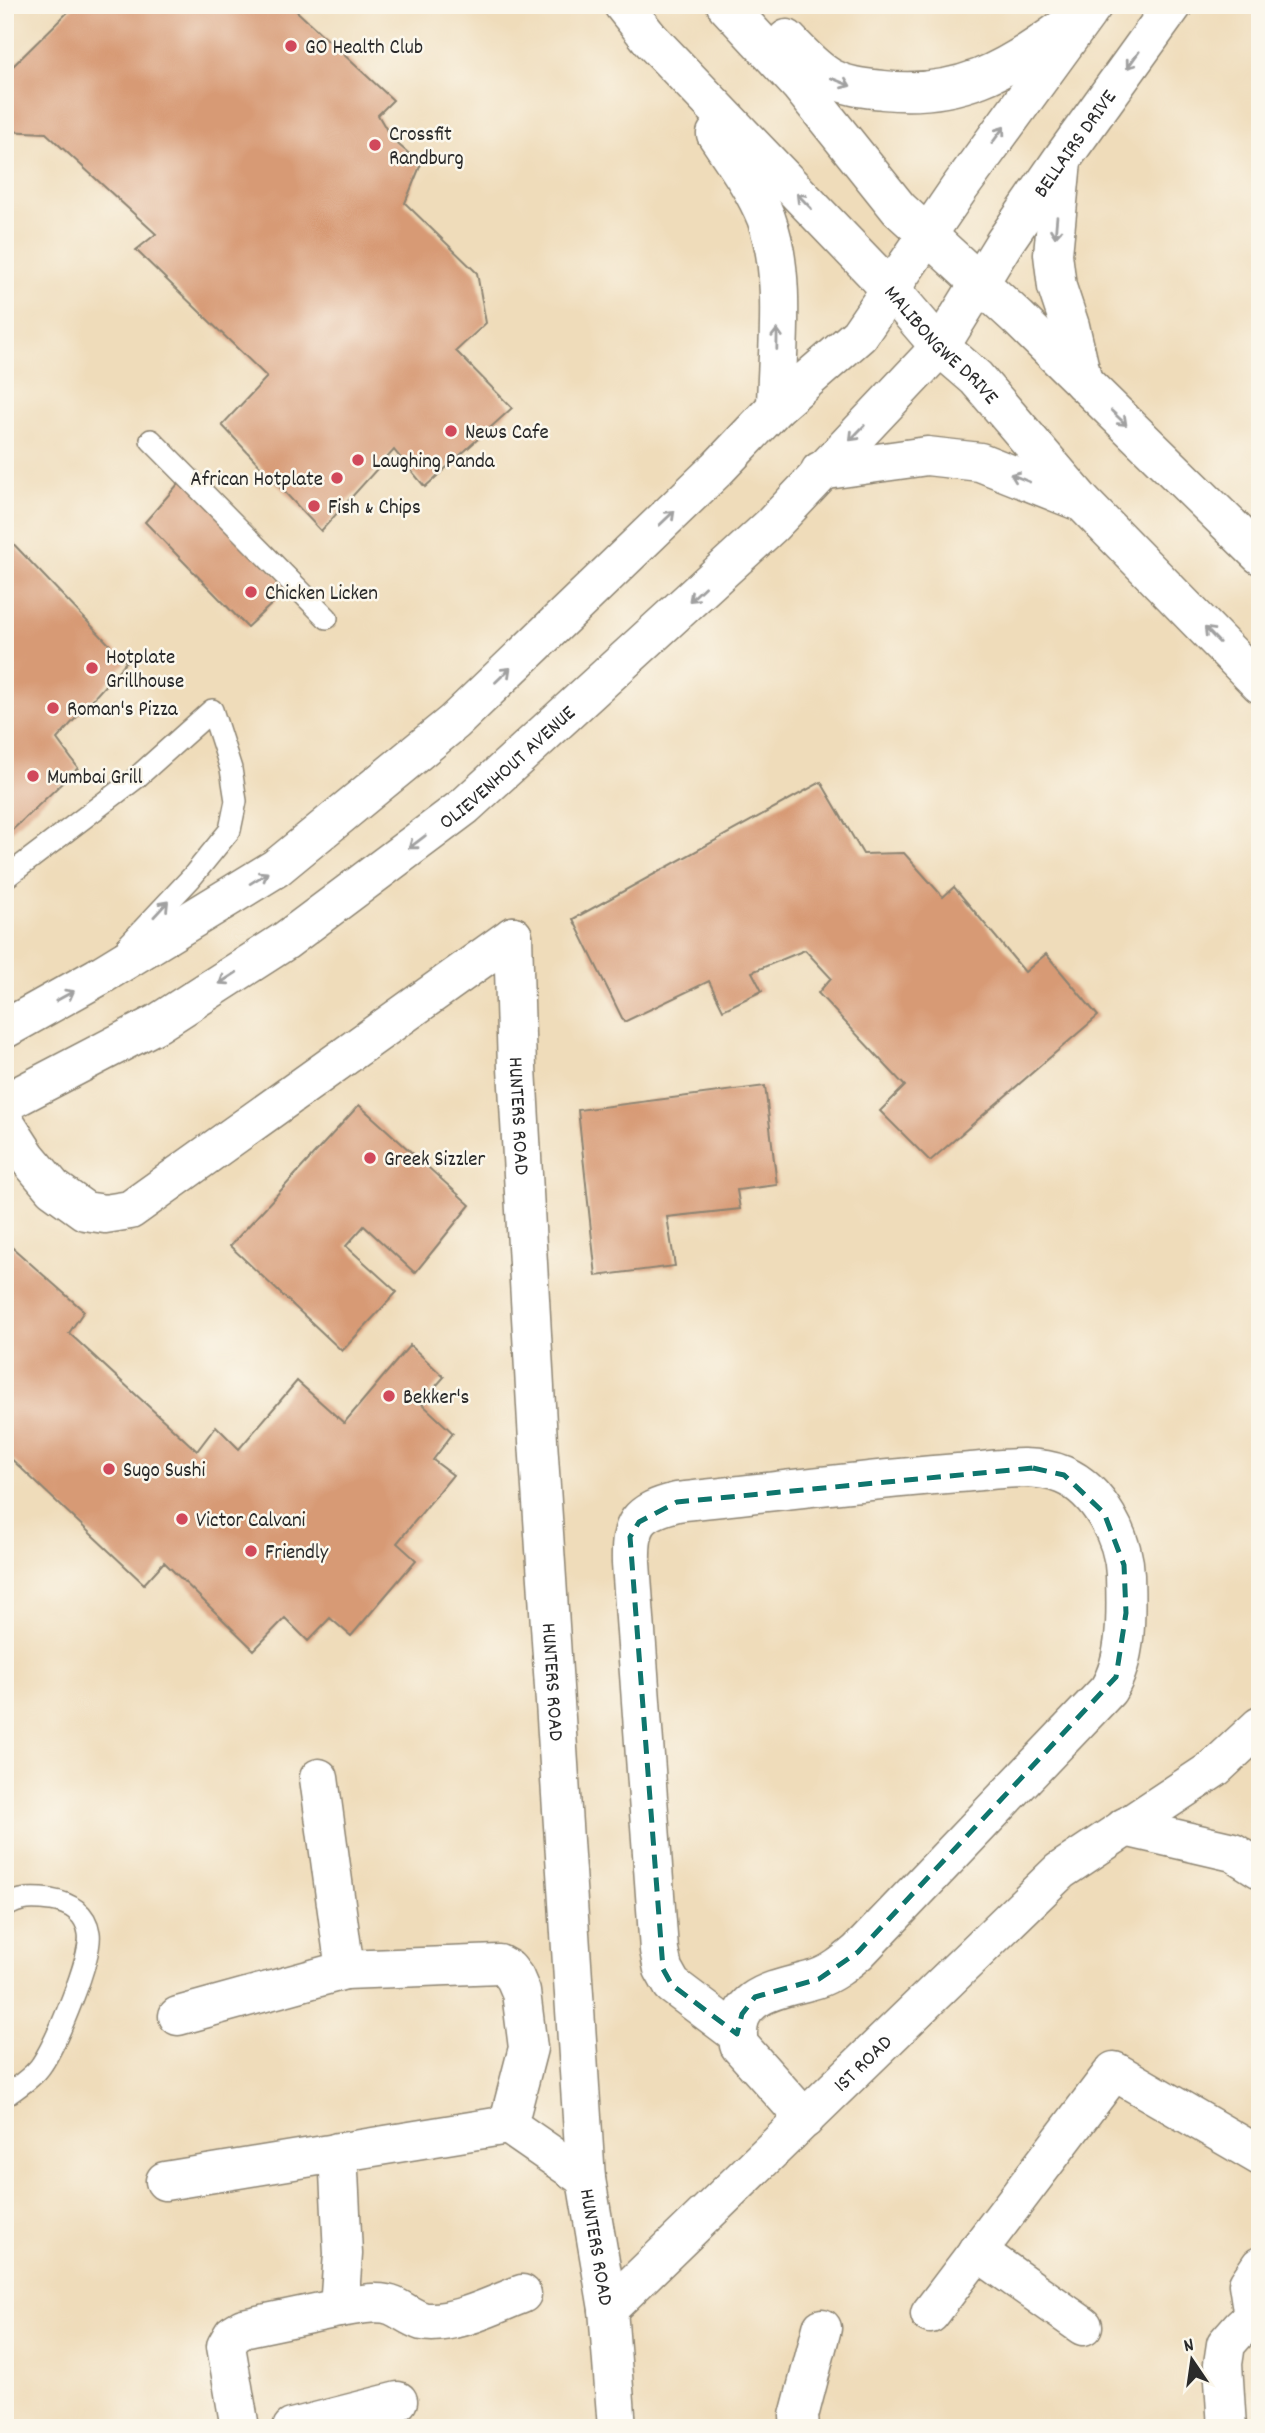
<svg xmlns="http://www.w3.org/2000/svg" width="1265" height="2433" font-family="Dekko,sans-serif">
<rect width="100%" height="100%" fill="#fbf7ec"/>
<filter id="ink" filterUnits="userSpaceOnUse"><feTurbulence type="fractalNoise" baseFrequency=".0143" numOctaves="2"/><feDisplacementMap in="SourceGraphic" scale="14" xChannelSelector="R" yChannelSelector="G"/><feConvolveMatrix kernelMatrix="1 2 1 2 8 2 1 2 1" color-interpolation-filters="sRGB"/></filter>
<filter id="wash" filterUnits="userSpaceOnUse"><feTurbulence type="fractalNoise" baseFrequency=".00686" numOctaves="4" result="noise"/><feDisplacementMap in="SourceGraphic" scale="28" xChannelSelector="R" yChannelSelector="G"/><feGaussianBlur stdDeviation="1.57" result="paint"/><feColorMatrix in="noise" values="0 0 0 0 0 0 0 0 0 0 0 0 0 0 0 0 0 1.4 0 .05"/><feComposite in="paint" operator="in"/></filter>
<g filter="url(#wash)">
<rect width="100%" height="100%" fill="#efdcba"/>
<g id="blocks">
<path fill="#d79a75" d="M75 5H290L393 100 378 115 392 139 421 164 405 203 477 273 486 323 456 351 512 408 425 487 394 450 321 531 222 425 267 377 136 250 156 234 46 133 5 131V74Z
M185 476 289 588 247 627 145 522Z
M5 535 126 662 57 739 78 768 5 837Z
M821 782 863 854 904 853 943 897 954 887 1025 972 1046 954 1098 1016 930 1161 880 1111 905 1086 818 993 831 978 805 950 752 972 762 991 723 1010 709 981 624 1022 573 919Z
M765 1086 777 1185 737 1190 740 1209 667 1217 675 1266 596 1276 578 1110Z
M359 1105 470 1205 415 1273 364 1226 346 1246 397 1292 342 1351 230 1246Z
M5 1241 84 1311 69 1333 197 1451 216 1426 239 1449 297 1381 344 1423 410 1345 444 1377 421 1403 453 1433 433 1460 453 1475 397 1543 416 1560 351 1636 330 1618 308 1641 285 1618 254 1650 164 1562 144 1584 5 1453Z"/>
</g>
</g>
<g filter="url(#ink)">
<use href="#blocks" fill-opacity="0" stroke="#8d8472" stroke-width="2"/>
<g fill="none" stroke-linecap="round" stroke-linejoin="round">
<g stroke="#8d8472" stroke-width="24">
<path id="lane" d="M151 440 327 618
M5 878 135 779 212 710 231 769 236 801 230 830 191 878 128 945
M5 1907C20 1897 34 1898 51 1900 70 1903 86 1913 89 1933 93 1956 56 2043 42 2064 34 2077 17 2087 5 2096"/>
</g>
<g stroke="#8d8472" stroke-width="41">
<g id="street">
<path id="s1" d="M513 936 517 1068 538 1441 586 2179 608 2309 617 2428"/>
<path d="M5 1123 27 1157 53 1188 85 1211 105 1214 130 1210 513 936"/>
<path d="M319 1778 345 1970 499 1964 508 1969 515 1978 521 1992 528 2048 508 2125"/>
<path d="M1125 1827 1233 1852 1260 1869"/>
<path d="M178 2016 345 1970"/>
<path d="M737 2034 672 1985 663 1969 659 1950 631 1563C630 1523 637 1512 677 1502 770 1492 864 1480 958 1473 992 1471 1031 1462 1063 1475 1099 1490 1124 1539 1125 1575 1126 1612 1128 1658 1108 1690L858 1952C845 1963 832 1974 816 1979 780 1990 730 1992 739 2045L805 2119"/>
<path d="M338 2152 343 2254 339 2308C355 2306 377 2299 393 2306 402 2310 412 2318 422 2321 451 2327 495 2304 522 2294"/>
<path d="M165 2181 508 2125 586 2179"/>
<path d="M977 2251 1083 2326"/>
<path id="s2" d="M608 2309 1060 1871 1215 1768 1260 1726"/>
<path d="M930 2314 1114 2071 1260 2156"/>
<path d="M1253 2316 1248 2284 1260 2266"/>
<path d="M240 2428 226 2346 233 2334 243 2328 339 2308"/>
<path d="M292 2428 398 2401"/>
<path d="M800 2428 799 2416 822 2328"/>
<path d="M1227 2428 1223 2364 1226 2344 1241 2327 1253 2316 1260 2315"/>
</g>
</g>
<g stroke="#8d8472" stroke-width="41">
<g id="secondary">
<path id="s3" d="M623 5 650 39 891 290 940 347 976 378 1083 503 1260 684"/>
<path d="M726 5 799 84 899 209 1018 318 1260 555"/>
<path d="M787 39C801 53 814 69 831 78 848 87 865 88 883 90 958 98 1006 71 1065 27"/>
<path d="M716 134C734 161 754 188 766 218 787 275 777 348 776 407"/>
<path d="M1062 161 1053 254 1057 287 1070 326 1083 382"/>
<path d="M820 471 927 456 980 462 1078 501"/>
<path d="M5 1029 98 977 276 868 454 722 717 469 776 407 859 335 958 190 1093 5"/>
<path id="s4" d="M5 1103 158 1023 285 941 465 806 772 525 940 347 1004 243 1062 159 1173 5"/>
</g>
</g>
<use href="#lane" stroke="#fff" stroke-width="21"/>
<use href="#street" stroke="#fff" stroke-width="38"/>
<use href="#secondary" stroke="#fff" stroke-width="38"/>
</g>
<defs><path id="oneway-shaft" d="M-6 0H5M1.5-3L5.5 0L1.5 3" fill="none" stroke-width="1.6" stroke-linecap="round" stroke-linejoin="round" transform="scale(1.75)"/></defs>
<g stroke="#a0a0a0">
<use href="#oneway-shaft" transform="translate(1133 60) rotate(126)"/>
<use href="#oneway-shaft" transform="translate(841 82) rotate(22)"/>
<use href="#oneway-shaft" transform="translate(998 135) rotate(-54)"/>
<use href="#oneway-shaft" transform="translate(804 201) rotate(-134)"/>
<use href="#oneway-shaft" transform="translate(1056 227) rotate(95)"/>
<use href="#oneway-shaft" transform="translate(777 339) rotate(-89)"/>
<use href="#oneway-shaft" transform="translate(1119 418) rotate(44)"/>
<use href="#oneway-shaft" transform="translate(857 433) rotate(134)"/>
<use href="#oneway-shaft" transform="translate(1020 478) rotate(-158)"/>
<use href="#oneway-shaft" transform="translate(667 518) rotate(-44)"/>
<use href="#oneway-shaft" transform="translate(697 594) rotate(137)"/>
<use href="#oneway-shaft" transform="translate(1212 635) rotate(-134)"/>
<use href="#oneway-shaft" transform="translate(503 675) rotate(-44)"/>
<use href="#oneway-shaft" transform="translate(417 842) rotate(143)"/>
<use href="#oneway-shaft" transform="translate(259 878) rotate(-32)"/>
<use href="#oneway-shaft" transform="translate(161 909) rotate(-47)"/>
<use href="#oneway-shaft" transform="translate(228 978) rotate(147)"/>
<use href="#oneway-shaft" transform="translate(65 996) rotate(-29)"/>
</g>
</g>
<path fill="none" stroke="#0f766e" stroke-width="5" stroke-dasharray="14 9" stroke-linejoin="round" d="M1033 1468 1064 1475 1104 1513 1124 1565 1126 1613 1116 1677 858 1952 819 1979 755 1997 742 2014 737 2034 672 1985 663 1969 630 1537 639 1522 677 1502Z"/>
<g fill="#d1495b" stroke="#fbf7ec" stroke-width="2.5">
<circle cx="291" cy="46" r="7"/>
<circle cx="375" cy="145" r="7"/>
<circle cx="451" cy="431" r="7"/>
<circle cx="358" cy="460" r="7"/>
<circle cx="337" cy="478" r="7"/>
<circle cx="314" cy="506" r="7"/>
<circle cx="251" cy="592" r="7"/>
<circle cx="92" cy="668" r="7"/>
<circle cx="53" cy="708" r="7"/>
<circle cx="33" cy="776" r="7"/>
<circle cx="370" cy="1158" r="7"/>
<circle cx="389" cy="1396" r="7"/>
<circle cx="109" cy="1469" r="7"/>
<circle cx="182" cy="1519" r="7"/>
<circle cx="251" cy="1551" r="7"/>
</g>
<g text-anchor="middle" stroke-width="5" stroke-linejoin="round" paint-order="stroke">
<g font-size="21" fill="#2b2b2b" stroke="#fbf7ec" text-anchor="start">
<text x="305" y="53">GO Health Club</text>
<text x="389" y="140">Crossfit<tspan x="389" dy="24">Randburg</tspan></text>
<text x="465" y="438">News Cafe</text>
<text x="372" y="467">Laughing Panda</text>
<text x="323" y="485" text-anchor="end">African Hotplate</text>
<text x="328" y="513">Fish &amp; Chips</text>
<text x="265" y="599">Chicken Licken</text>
<text x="106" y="663">Hotplate<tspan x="106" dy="24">Grillhouse</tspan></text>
<text x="67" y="715">Roman's Pizza</text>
<text x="47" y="783">Mumbai Grill</text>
<text x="384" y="1165">Greek Sizzler</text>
<text x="403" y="1403">Bekker's</text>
<text x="123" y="1476">Sugo Sushi</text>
<text x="196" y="1526">Victor Calvani</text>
<text x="265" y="1558">Friendly</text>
</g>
<g font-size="21" fill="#2b2b2b" stroke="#fbf7ec">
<text dy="7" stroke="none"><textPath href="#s4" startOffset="1454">BELLAIRS DRIVE</textPath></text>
<text dy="7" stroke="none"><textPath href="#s3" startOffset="466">MALIBONGWE DRIVE</textPath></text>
<text dy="7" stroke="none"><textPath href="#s4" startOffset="606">OLIEVENHOUT AVENUE</textPath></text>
<text dy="7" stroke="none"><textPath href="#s1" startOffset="180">HUNTERS ROAD</textPath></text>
<text dy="7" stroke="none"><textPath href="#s1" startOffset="747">HUNTERS ROAD</textPath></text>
<text dy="7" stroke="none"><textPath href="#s2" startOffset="354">1ST ROAD</textPath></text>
<text dy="7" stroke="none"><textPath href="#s1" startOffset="1314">HUNTERS ROAD</textPath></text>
</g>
</g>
<rect width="1265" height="2433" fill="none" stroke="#fbf7ec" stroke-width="28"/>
<g transform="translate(1192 2360) rotate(347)" stroke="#fbf7ec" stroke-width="5" paint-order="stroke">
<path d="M0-5L12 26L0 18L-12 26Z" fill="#2b2b2b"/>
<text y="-10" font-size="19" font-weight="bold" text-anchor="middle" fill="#2b2b2b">N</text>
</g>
</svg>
